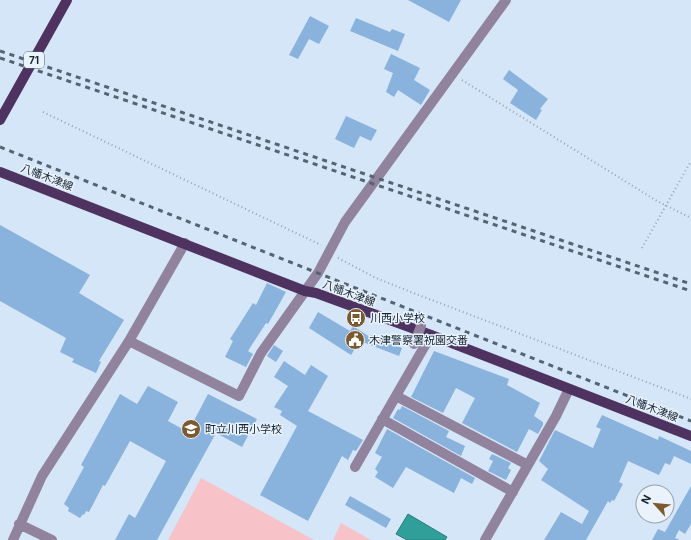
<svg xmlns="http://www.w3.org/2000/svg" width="691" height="540" font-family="Inter,'Noto Sans JP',sans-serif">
<rect width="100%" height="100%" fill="#d5e6f8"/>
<path fill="#f7c3c9" d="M201 478 314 540H168Z
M341 523 371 540H333Z"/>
<path fill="#309f9a" stroke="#287b7c" d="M408 514 447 537 445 540H407L396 534Z"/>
<path fill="#89b2dd" d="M408 0H461L449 22Z
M310 16 329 26 319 44 309 39 298 59 289 55Z
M356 18 390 32 392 29 405 34 398 51 350 31Z
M391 54 420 68 414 80 430 90 421 105 398 90 394 97 386 92 393 73 384 69Z
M509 70 548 99 540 109 542 110 536 120 510 103 518 90 503 79Z
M346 116 377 130 371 141 360 136 354 148 335 139Z
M0 225 90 275 79 293 124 320 99 361 101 362 96 373 72 362 74 359 60 352 66 338 0 301Z
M267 283 286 292 268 324 266 323 248 351 253 354 246 367 225 357 233 341 230 339 253 303 256 305Z
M318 312 350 331 353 326 370 337 371 335 402 348 399 356 360 341 351 355 309 328Z
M274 345 283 351 276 362 267 356Z
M434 351 509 379 507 385 540 403 534 416 543 422V425L538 434 529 429 517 452 462 423 475 398 456 388 443 413 411 397Z
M284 361 305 375 311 365 328 376 308 411 363 440 356 451 353 450 348 460 342 456 308 521 260 495 297 426 280 415 282 411 274 407 288 386 274 377Z
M148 386 178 402 168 421 188 432 208 394 257 419 242 447 216 433 157 540H115L129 514 135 518 166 461 130 441 105 486 103 485 89 512 86 511 84 515 83 514 80 518 68 511 69 508 64 504 84 467 81 465 120 394 137 404Z
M402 406 449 431 446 437 465 446 461 456 393 418 398 409 400 410Z
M602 415 658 440 659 436 691 451V464L674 456 670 465 665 463 659 475 628 461 619 482 623 484 614 501 612 500 610 503 608 501 586 540H544L561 512 582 524 589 511 541 480 548 469 539 461 555 430 593 448 601 429 596 427Z
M387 429 475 478 472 484 461 478 454 493 406 467 393 488 375 477 378 472 375 469 382 457 375 453Z
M492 454 511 463 508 468 511 470 506 480 488 471 493 461 489 459Z
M691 486V524L685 534 679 530 675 538 680 540H652L658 529 665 532Z
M350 496 391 519 386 528 345 505Z"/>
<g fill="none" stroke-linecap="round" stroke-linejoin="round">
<path stroke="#93a3b5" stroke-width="2" stroke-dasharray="1 3" stroke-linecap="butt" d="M462 80 657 201 691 218
M43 112 321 245
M642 248 691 161
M338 258 376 278 416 294 691 399"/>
<path stroke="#91829d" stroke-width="10" d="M129 341 239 396 261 353 318 273 345 222 506 0
M396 396 528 465
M382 419 513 492
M355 467 431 335
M19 524 52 540
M13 540 42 476 129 341 185 243
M485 540 556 416 569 389"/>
<path stroke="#4e3260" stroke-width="10" d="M0 172 305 291 316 293 431 335 691 436"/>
<path stroke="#546475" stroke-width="3" stroke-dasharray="5 5" stroke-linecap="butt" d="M0 51 691 284
M0 58 691 291
M0 147 691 421"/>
<path stroke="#91829d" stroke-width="10" d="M414 344 421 326"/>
<path stroke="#4e3260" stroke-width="10" d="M0 120 67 0"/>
</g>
<defs>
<g id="bus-disc" transform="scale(1)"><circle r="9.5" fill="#7b5a31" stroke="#eaf2fb"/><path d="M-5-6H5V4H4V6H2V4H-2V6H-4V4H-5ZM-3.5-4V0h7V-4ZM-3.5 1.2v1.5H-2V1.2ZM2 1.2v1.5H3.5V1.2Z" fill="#fff"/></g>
<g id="civic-disc" transform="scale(1)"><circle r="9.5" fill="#7b5a31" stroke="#eaf2fb"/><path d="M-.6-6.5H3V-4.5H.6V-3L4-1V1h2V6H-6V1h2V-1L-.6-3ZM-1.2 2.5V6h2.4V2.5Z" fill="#fff"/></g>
<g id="school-disc" transform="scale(1)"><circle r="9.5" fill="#7b5a31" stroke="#eaf2fb"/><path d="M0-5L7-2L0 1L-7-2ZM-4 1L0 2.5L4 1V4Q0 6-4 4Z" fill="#fff"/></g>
</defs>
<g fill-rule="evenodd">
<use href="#bus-disc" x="356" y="318"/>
<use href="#civic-disc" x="355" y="340"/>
<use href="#school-disc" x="191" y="429"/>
</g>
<g text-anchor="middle" stroke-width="3" stroke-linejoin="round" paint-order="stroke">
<rect fill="#eaf2fb" stroke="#566371" stroke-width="1" x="24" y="52" width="20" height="16" rx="3"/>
<g font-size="10" font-weight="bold" fill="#162636">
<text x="34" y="64">71</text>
</g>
<g font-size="11" fill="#162636" stroke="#eaf2fb">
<text transform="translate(47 177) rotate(21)" y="4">八幡木津線</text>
<text transform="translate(349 293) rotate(20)" y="4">八幡木津線</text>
<text transform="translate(652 408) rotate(21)" y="4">八幡木津線</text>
</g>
<g font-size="11" fill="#162636" stroke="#eaf2fb" text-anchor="start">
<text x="370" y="322">川西小学校</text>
<text x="369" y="344">木津警察署祝園交番</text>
<text x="205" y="433">町立川西小学校</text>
</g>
</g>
<g transform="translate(655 504) rotate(297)"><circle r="19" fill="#eaf2fb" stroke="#95a0ac"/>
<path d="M0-3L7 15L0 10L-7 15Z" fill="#7b5a31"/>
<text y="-6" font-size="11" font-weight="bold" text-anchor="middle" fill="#162636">N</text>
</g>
</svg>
